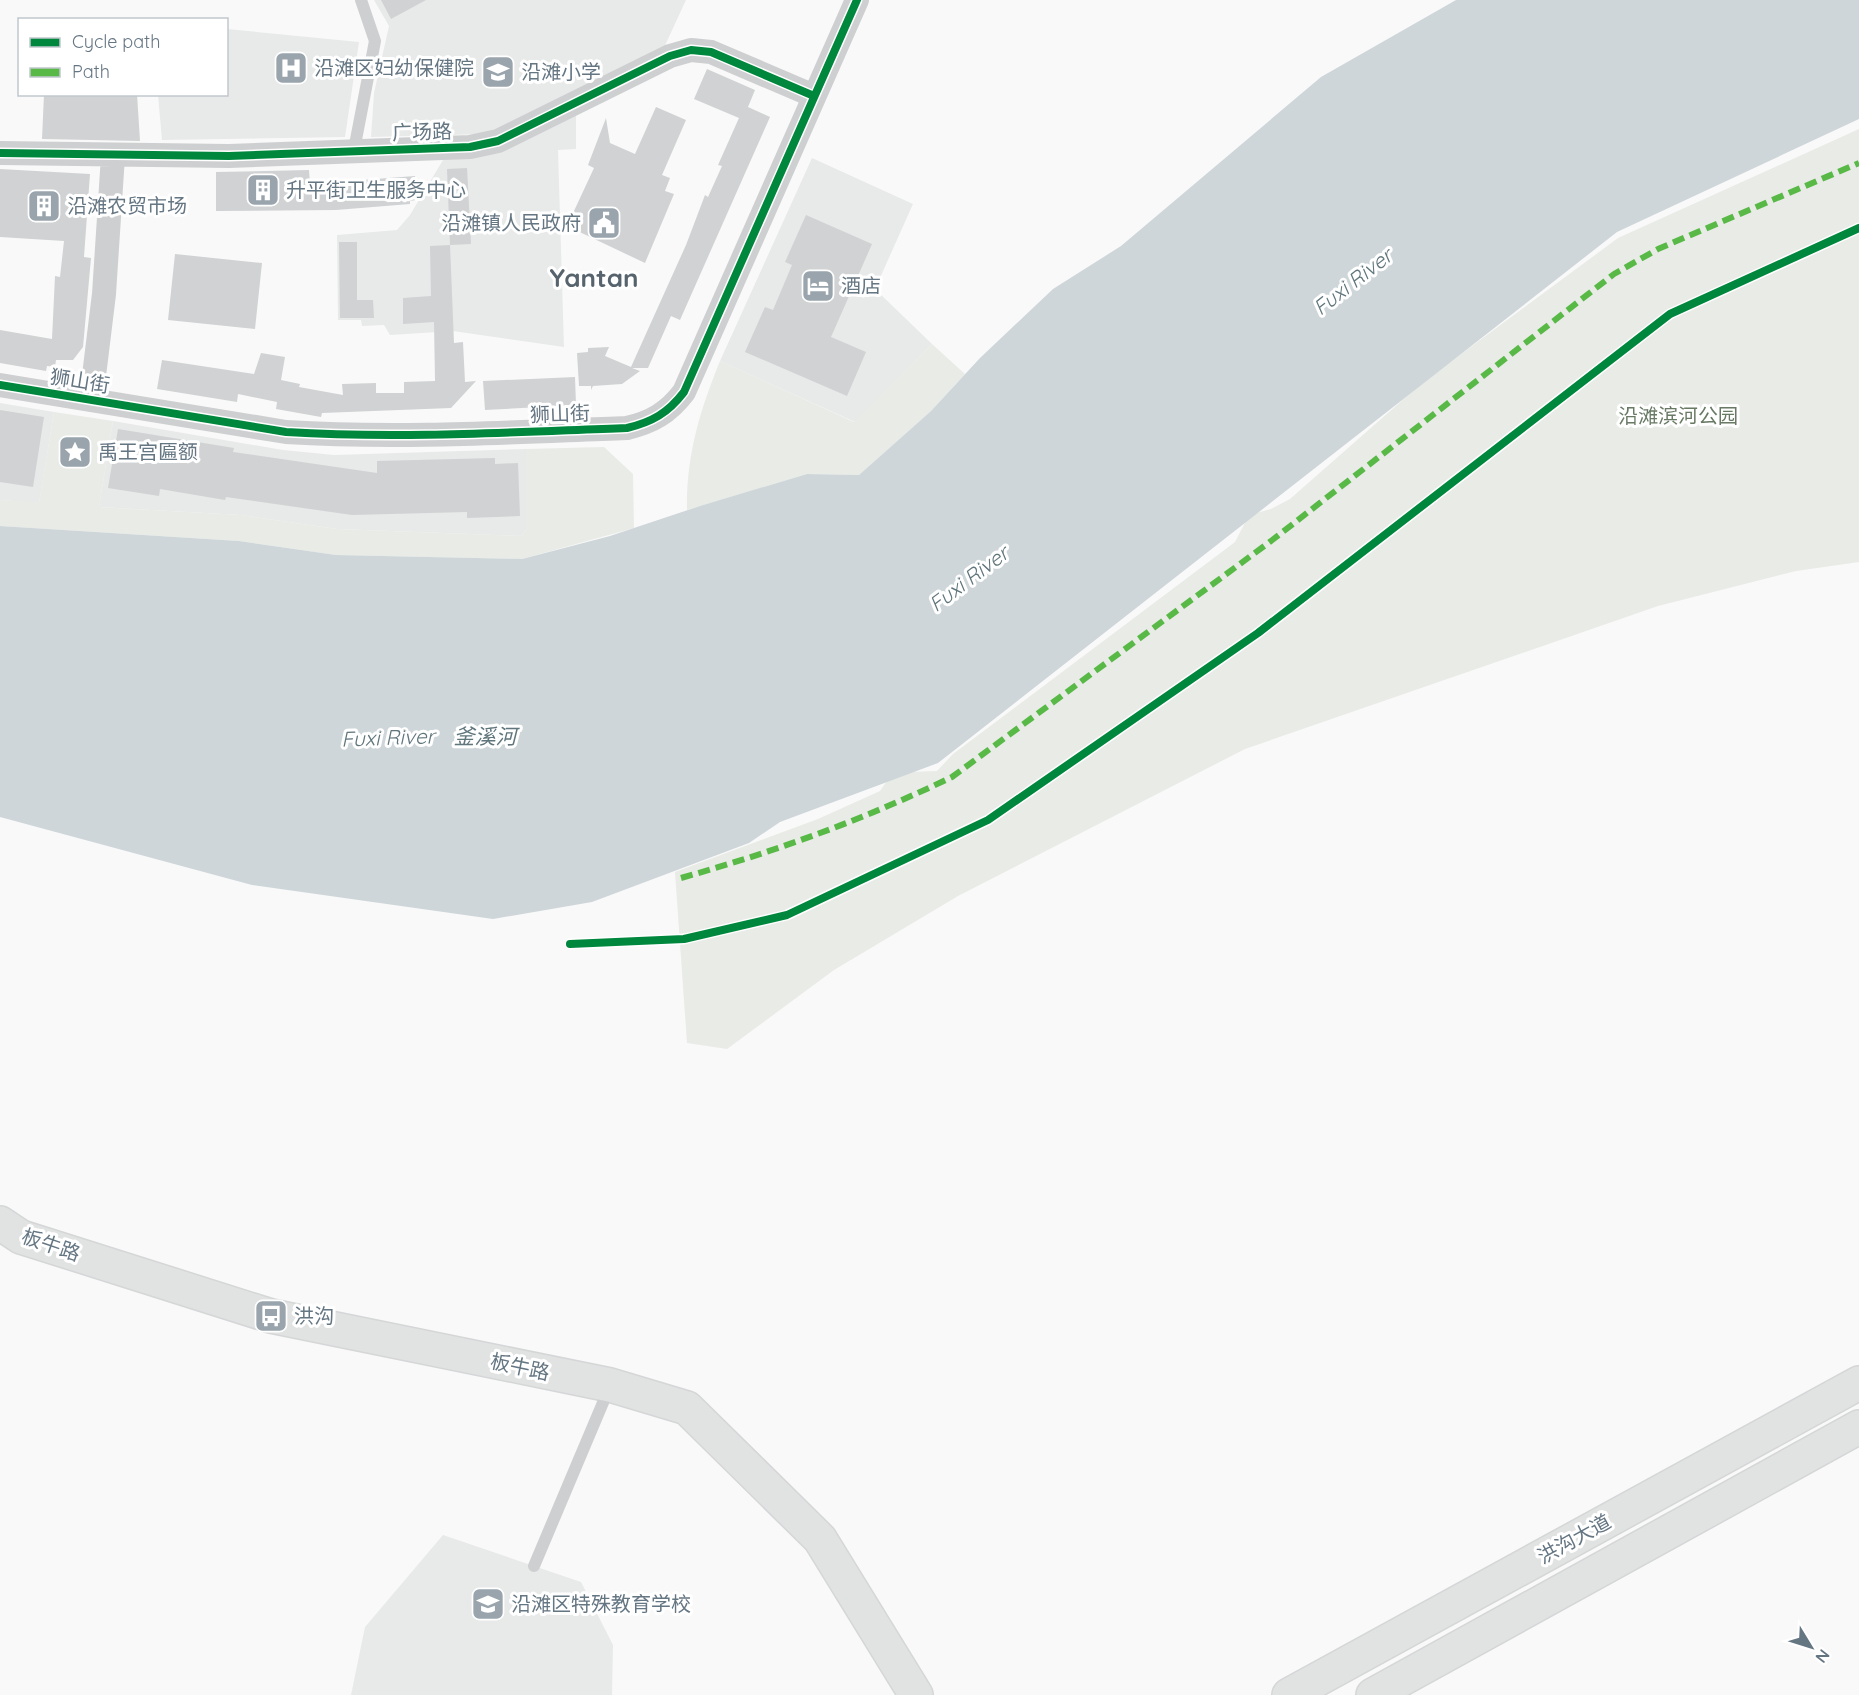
<svg xmlns="http://www.w3.org/2000/svg" width="1859" height="1695" font-family="Quicksand,'Noto Sans SC',sans-serif">
<rect width="100%" height="100%" fill="#f9f9f9"/>
<path fill="#e8e9e9" d="M374 0H686L662 52 486 134 371 137 374 93 389 26Z
M227 29 359 42 345 137 162 140 158 95 226 94Z
M576 113V149L558 150 564 347 453 331 390 335 384 325 362 326 361 320H338L337 235 397 230 410 215 443 160Z
M812 158 913 204 875 289 932 344 855 422 720 361Z
M0 403 54 412 39 503 0 500Z
M113 421 283 450 334 455 526 449V530L521 536 337 529 241 515 99 507Z
M443 1535 581 1582 613 1645 612 1695H351L365 1627Z"/>
<path fill="#e8ebe6" d="M1859 129V562L1796 571 1658 606 1245 749 958 896 834 970 727 1049 687 1043 675 872 818 819 880 791 889 778 909 772 937 771 953 754 1235 542 1249 515 1271 509 1290 499 1422 383 1618 238Z
M932 344 965 374 931 411 859 475 807 474 687 510C686 456 700 410 720 361L854 422Z
M54 412 113 421 99 507 241 515 337 529 521 536 526 530V449L604 447 633 474 634 528 522 559 336 555 239 541 0 526V500L39 502Z"/>
<path fill="#ced6d9" d="M1456 0H1859V119L1617 232 938 763 780 822 749 843 592 902 493 919 252 885 0 817V526L239 541 336 555 522 559 610 536 700 506 807 474 859 475 931 411 980 358 1053 289 1121 246 1321 77Z"/>
<path fill="#d0d2d3" d="M381 0H426L391 19Z
M707 69 755 90 748 107 770 117 680 320 671 316 648 368H632L640 371 622 384 593 386 591 390V386H579L577 353 588 352V348L609 347 605 356 631 367 686 245 705 195 708 197 722 166 718 165 739 118 694 99Z
M44 94H137L140 141 42 139Z
M656 107 686 120 662 175 670 178 665 191 674 194 645 263 567 226 594 168 588 165 606 118 610 143 635 154Z
M467 168 471 244 450 245 447 169Z
M0 169 90 174 84 257 91 258 83 347 73 360H56L55 367 47 366 46 371 0 363V330L52 339 55 276 60 277 64 241 0 237Z
M309 170 310 184 415 176 416 200 410 201V204L336 210 216 211V172Z
M806 215 872 244 831 337 866 352 847 396 745 352 765 307 773 310 792 265 785 262Z
M339 242H357V300H373L374 318H340Z
M450 245 454 343 463 342 465 382 476 381 451 408 322 413 321 417 276 409 277 402 238 394 237 402 157 389 162 360 254 374 261 353 285 357 281 380 300 384 299 387 343 395 342 384 376 383V393H404V382L435 381 434 322 403 324V298L431 296 430 246Z
M175 254 262 263 255 329 168 320Z
M575 377 576 405 485 410 483 381Z
M0 410 44 417 33 487 0 482Z
M118 429 234 448 233 452 377 473V461L495 458V464L518 463 520 516 467 518V512L352 515 226 497 225 500 160 489 159 496 108 488Z"/>
<g fill="none" stroke-linecap="round" stroke-linejoin="round">
<g stroke="#d5d6d7" stroke-width="36">
<path id="secondary" d="M0 1223 21 1237 271 1316 610 1385 687 1408 820 1539 916 1695"/>
</g>
<g stroke="#d5d6d7" stroke-width="36">
<path id="primary" d="M1289 1695 1859 1383
M1373 1695 1859 1427"/>
</g>
<path stroke="#cecfd0" stroke-width="12" d="M354 150 375 41 361 0
M534 1566 610 1386"/>
<path stroke="#cecfd0" stroke-width="24" d="M0 153 229 156 470 147 498 141 670 56 691 50 711 52 814 96
M0 385 286 432C400 439 514 432 627 428 652 422 668 413 684 392L857 0
M91 400 104 294 113 156"/>
<use href="#secondary" stroke="#e1e2e2" stroke-width="33"/>
<use href="#primary" stroke="#e1e2e2" stroke-width="33"/>
<path stroke="#58b947" stroke-width="6" stroke-dasharray="12 6" stroke-linecap="butt" d="M681 878C774 852 865 819 952 777L1271 541 1614 274 1658 249 1859 163"/>
<g stroke="#fff" stroke-width="11">
<path id="cycleway" d="M0 153 229 156 470 147 498 141 670 56 691 50 711 52 814 96
M0 385 286 432C400 439 514 432 627 428 652 422 668 413 684 392L857 0
M570 944 684 939 787 915 988 820 1258 633 1670 314 1859 228"/>
</g>
<use href="#cycleway" stroke="#00873e" stroke-width="8"/>
</g>
<defs>
<g id="hospital-square" transform="scale(1.725)"><rect x="-9" y="-9" width="18" height="18" rx="4" fill="#99a4ac" stroke="#fff"/><path d="M-5-5h3v3.5h4V-5h3V5h-3V1.5h-4V5h-3Z" fill="#fff"/></g>
<g id="school-square" transform="scale(1.725)"><rect x="-9" y="-9" width="18" height="18" rx="4" fill="#99a4ac" stroke="#fff"/><path d="M0-5L7-2L0 1L-7-2ZM-4 1L0 2.5L4 1V4Q0 6-4 4Z" fill="#fff"/></g>
<g id="building-square" transform="scale(1.725)"><rect x="-9" y="-9" width="18" height="18" rx="4" fill="#99a4ac" stroke="#fff"/><path d="M-4-6H4V6H1V3H-1V6H-4ZM-2.5-4.3h1.7v1.8h-1.7ZM.8-4.3h1.7v1.8H.8ZM-2.5-1h1.7V.8h-1.7ZM.8-1h1.7V.8H.8Z" fill="#fff"/></g>
<g id="civic-square" transform="scale(1.725)"><rect x="-9" y="-9" width="18" height="18" rx="4" fill="#99a4ac" stroke="#fff"/><path d="M-.6-6.5H3V-4.5H.6V-3L4-1V1h2V6H-6V1h2V-1L-.6-3ZM-1.2 2.5V6h2.4V2.5Z" fill="#fff"/></g>
<g id="hotel-square" transform="scale(1.725)"><rect x="-9" y="-9" width="18" height="18" rx="4" fill="#99a4ac" stroke="#fff"/><path d="M-6-4.5h1.5V1H6V5H4.5V3h-9V5H-6ZM-4 0a1.8 1.8 0 1 1 3.6 0ZM.5 0V-2.5h3Q6-2.5 6 0Z" fill="#fff"/></g>
<g id="sight-square" transform="scale(1.725)"><rect x="-9" y="-9" width="18" height="18" rx="4" fill="#99a4ac" stroke="#fff"/><path d="M0-6L1.8-2.2L6-1.7L2.9 1.2L3.7 5.4L0 3.3L-3.7 5.4L-2.9 1.2L-6-1.7L-1.8-2.2Z" fill="#fff"/></g>
<g id="bus-square" transform="scale(1.725)"><rect x="-9" y="-9" width="18" height="18" rx="4" fill="#99a4ac" stroke="#fff"/><path d="M-5-6H5V4H4V6H2V4H-2V6H-4V4H-5ZM-3.5-4V0h7V-4ZM-3.5 1.2v1.5H-2V1.2ZM2 1.2v1.5H3.5V1.2Z" fill="#fff"/></g>
</defs>
<g fill-rule="evenodd">
<use href="#hospital-square" x="291" y="68"/>
<use href="#school-square" x="498" y="72"/>
<use href="#building-square" x="263" y="190"/>
<use href="#building-square" x="44" y="206"/>
<use href="#civic-square" x="604" y="223"/>
<use href="#hotel-square" x="818" y="286"/>
<use href="#sight-square" x="75" y="452"/>
<use href="#bus-square" x="271" y="1316"/>
<use href="#school-square" x="488" y="1604"/>
</g>
<g text-anchor="middle" stroke-width="6" stroke-linejoin="round" paint-order="stroke">
<g font-size="20" fill="#657683" stroke="#fff" text-anchor="start">
<text x="314" y="75">沿滩区妇幼保健院</text>
<text x="521" y="79">沿滩小学</text>
<text x="286" y="197">升平街卫生服务中心</text>
<text x="67" y="213">沿滩农贸市场</text>
<text x="581" y="230" text-anchor="end">沿滩镇人民政府</text>
<text x="841" y="293">酒店</text>
<text x="98" y="459">禹王宫匾额</text>
<text x="294" y="1323">洪沟</text>
<text x="511" y="1611">沿滩区特殊教育学校</text>
</g>
<g font-size="20" fill="#657683" stroke="#fff">
<text transform="translate(422 132) rotate(-2)" y="7">广场路</text>
<text transform="translate(80 381) rotate(9)" y="7">狮山街</text>
<text transform="translate(560 414) rotate(-2)" y="7">狮山街</text>
<text transform="translate(51 1245) rotate(19)" y="7">板牛路</text>
<text transform="translate(520 1367) rotate(12)" y="7">板牛路</text>
<text transform="translate(1574 1539) rotate(-29)" y="7">洪沟大道</text>
</g>
<g font-size="20" fill="#687a64" stroke="#fff">
<text x="1678" y="423">沿滩滨河公园</text>
</g>
<g font-size="21" font-style="italic" fill="#60757c" stroke="#fff">
<text transform="translate(1353 282) rotate(-38)" y="7">Fuxi River</text>
<text transform="translate(969 579) rotate(-37)" y="7">Fuxi River</text>
<text x="485" y="744">釜溪河</text>
<text transform="translate(388 738) rotate(-2)" y="7">Fuxi River</text>
</g>
<g font-size="26" font-weight="bold" fill="#57646e" stroke="#fff">
<text x="594" y="287">Yantan</text>
</g>
</g>
<rect x="18" y="18" width="210" height="78" fill="#ffffff" stroke="#c1c8cd" stroke-width="1.5"/>
<rect x="30" y="38" width="30" height="9" fill="#00873e" stroke="#c1c8cd" stroke-width="1.5"/>
<text x="72" y="48" font-size="18" fill="#657683">Cycle path</text>
<rect x="30" y="68" width="30" height="9" fill="#58b947" stroke="#c1c8cd" stroke-width="1.5"/>
<text x="72" y="78" font-size="18" fill="#657683">Path</text>
<g transform="translate(1811 1647) rotate(128)" stroke="#ffffff" stroke-width="4.5" paint-order="stroke">
<path d="M0-4.5L10 22L0 15L-10 22Z" fill="#657683"/>
<text y="-9" font-size="16" font-weight="bold" text-anchor="middle" fill="#657683">N</text>
</g>
</svg>
